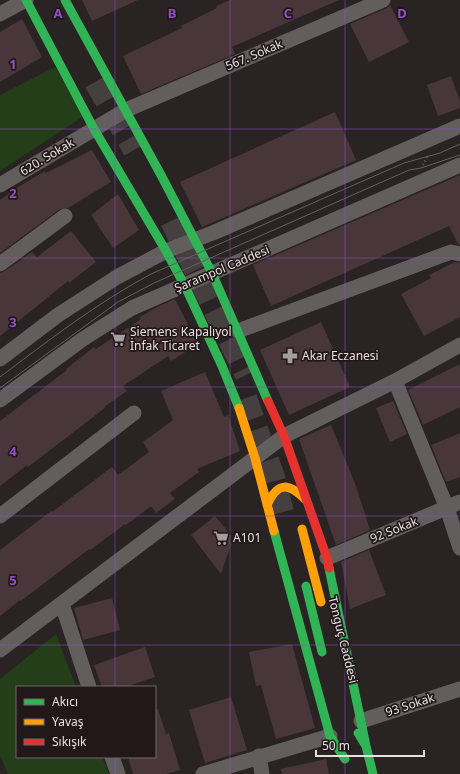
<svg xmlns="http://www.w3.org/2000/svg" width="460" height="774" font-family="'Noto Sans',sans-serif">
<rect width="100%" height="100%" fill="#292324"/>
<path fill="#233e18" d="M55 67 84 116 0 171V95Z
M56 634 76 687H17V757H102L109 774H8L0 755V679Z"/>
<path fill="#48363b" d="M82 0H138L92 21Z
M230 0H339L232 47 235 54 141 94 123 56 182 28 181 26 217 8 216 6Z
M390 5 409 42 369 62 350 24 387 8Z
M22 19 42 57 0 82V32Z
M451 76 460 101V108L438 116 427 85Z
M335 112 356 160 202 227 180 182Z
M92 150 111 182 68 208 60 209 0 253V200L18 187 45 171 46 173Z
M460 175V245L458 244 449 226 271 306 253 265Z
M118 194 139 230 113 248 91 215Z
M71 231 96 262 69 283 68 281 0 336V273L5 271 32 252 37 257Z
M455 262 460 263V317L424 336 401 294 431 278 429 275Z
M175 299 198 344 171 361 168 356 123 386 127 391 104 407 105 408 28 467 27 465 0 486V421L67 370 66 369 94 347 96 349 141 319 140 317 157 307Z
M321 322 350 387 289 415 260 350Z
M460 364V407L423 425 408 390Z
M205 372 224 417 228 415 240 451 197 469 199 472 170 493 175 499 156 513 151 506 126 525 125 524 90 550 89 549 21 601 20 600 0 616V550L51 511 52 512 112 467 118 475 149 452 143 442 173 420 161 391Z
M393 401 407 434 390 442 376 408Z
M331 425 356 486 370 530 336 545 299 439Z
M460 433V477L446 482 431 445Z
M215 516 230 534 231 544 221 574 191 535Z
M369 550 386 595 350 609 341 562Z
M112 598 120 630 83 640 74 608Z
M292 644 315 728 276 739 261 685 256 686 249 652Z
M145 647 155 677 125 687H102L94 665Z
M231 697 247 750 205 763 189 710Z
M155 709H158L166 734 169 733 180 770 166 774H133L128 757H155Z
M326 759 329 774H282L281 769Z"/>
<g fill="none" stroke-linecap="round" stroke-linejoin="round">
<path stroke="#463f40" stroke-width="22" stroke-dasharray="22 11" stroke-linecap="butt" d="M95 82 134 150
M171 221 246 375
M246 398 274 477 283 512"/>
<path stroke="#645e60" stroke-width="2.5" stroke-dasharray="1 3" stroke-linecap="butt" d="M423 165 428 155"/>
<path stroke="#625e5e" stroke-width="15" d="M0 14 26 0
M0 185 126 110 383 0
M0 264 65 216
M238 331 451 252 460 254
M0 359 58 315 117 277 166 251 215 232 460 126
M395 381 447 508 460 548
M0 400 83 339 132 308 460 165
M0 516 134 413
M327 558 460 502
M62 604 89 687
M0 650 284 436 395 381 460 345
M361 721 460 689
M259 756 262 774
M112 757 118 774
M203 774 330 736"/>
<path stroke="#30b455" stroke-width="9" d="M26 0 94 129 166 251 185 286 222 366 239 408
M65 0 161 175 212 273 268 401
M274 531 330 736 345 759
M329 568 366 746
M306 586 322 652
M358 733 366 746 373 774"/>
<path stroke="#ff9f0a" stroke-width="9" d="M239 408 255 458 274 531
M267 505C278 481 289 483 306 500
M302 529 321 602"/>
<path stroke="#e5322d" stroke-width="9" d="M268 401 284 436 327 558 329 568"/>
<path stroke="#655f60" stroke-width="1" d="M0 377C49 340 97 303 151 274L404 163 440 153 460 144
M0 388 118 302 154 283 409 170 421 168 460 155"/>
</g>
<path fill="none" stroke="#9150c6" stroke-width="1" stroke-opacity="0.55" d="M115 0V687M230 0V774M345 0V774M0 129H460M0 258H460M0 387H460M0 516H460M0 645H460M115 757V774"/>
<defs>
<g id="supermarket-bare" transform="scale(1.2)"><path d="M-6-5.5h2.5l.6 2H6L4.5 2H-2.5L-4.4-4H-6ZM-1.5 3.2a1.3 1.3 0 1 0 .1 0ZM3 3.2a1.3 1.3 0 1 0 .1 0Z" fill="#a49d9e" stroke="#221719" stroke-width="2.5" paint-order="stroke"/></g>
<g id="pharmacy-bare" transform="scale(1.2)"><path d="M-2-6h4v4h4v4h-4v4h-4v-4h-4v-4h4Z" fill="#a49d9e" stroke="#221719" stroke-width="2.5" paint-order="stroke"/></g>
</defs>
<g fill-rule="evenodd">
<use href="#supermarket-bare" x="118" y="339"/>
<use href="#pharmacy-bare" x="290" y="356"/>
<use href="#supermarket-bare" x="221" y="538"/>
</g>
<g text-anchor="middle" stroke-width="3.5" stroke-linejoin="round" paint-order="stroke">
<g font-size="12" fill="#e7dfe0" stroke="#221719">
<text transform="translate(254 55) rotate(-23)" y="4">567. Sokak</text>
<text transform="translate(47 157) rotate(-31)" y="4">620. Sokak</text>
<text transform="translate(222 269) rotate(-23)" y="4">Şarampol Caddesi</text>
<text transform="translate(394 530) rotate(-22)" y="4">92 Sokak</text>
<text transform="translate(343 640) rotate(76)" y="4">Tonguç Caddesi</text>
<text transform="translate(410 705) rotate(-18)" y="4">93 Sokak</text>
</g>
<g font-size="12" fill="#e7dfe0" stroke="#221719" text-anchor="start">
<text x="130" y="336">Siemens Kapalıyol<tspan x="130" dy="14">İnfak Ticaret</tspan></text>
<text x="302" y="360">Akar Eczanesi</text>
<text x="233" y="542">A101</text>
</g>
</g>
<g font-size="13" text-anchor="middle" font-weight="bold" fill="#9150c6" stroke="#221719" stroke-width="3.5" stroke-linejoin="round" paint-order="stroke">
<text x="58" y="18">A</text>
<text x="172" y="18">B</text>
<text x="288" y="18">C</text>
<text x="402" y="18">D</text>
<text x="13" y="69">1</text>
<text x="13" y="198">2</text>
<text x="13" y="327">3</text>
<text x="13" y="456">4</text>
<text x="13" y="585">5</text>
</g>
<rect x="16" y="686" width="140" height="72" fill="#221719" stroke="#716769"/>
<rect x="24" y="699" width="20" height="6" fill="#30b455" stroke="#716769"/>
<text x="52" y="706" font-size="12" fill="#e7dfe0">Akıcı</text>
<rect x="24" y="719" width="20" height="6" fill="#ff9f0a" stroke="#716769"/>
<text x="52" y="726" font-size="12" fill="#e7dfe0">Yavaş</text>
<rect x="24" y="739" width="20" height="6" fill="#e5322d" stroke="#716769"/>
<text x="52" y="746" font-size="12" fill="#e7dfe0">Sıkışık</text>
<path d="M316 750v6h108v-6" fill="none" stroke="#e7dfe0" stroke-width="2"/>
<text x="322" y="750" font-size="12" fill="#e7dfe0" stroke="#221719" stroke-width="3" paint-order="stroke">50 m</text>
</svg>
